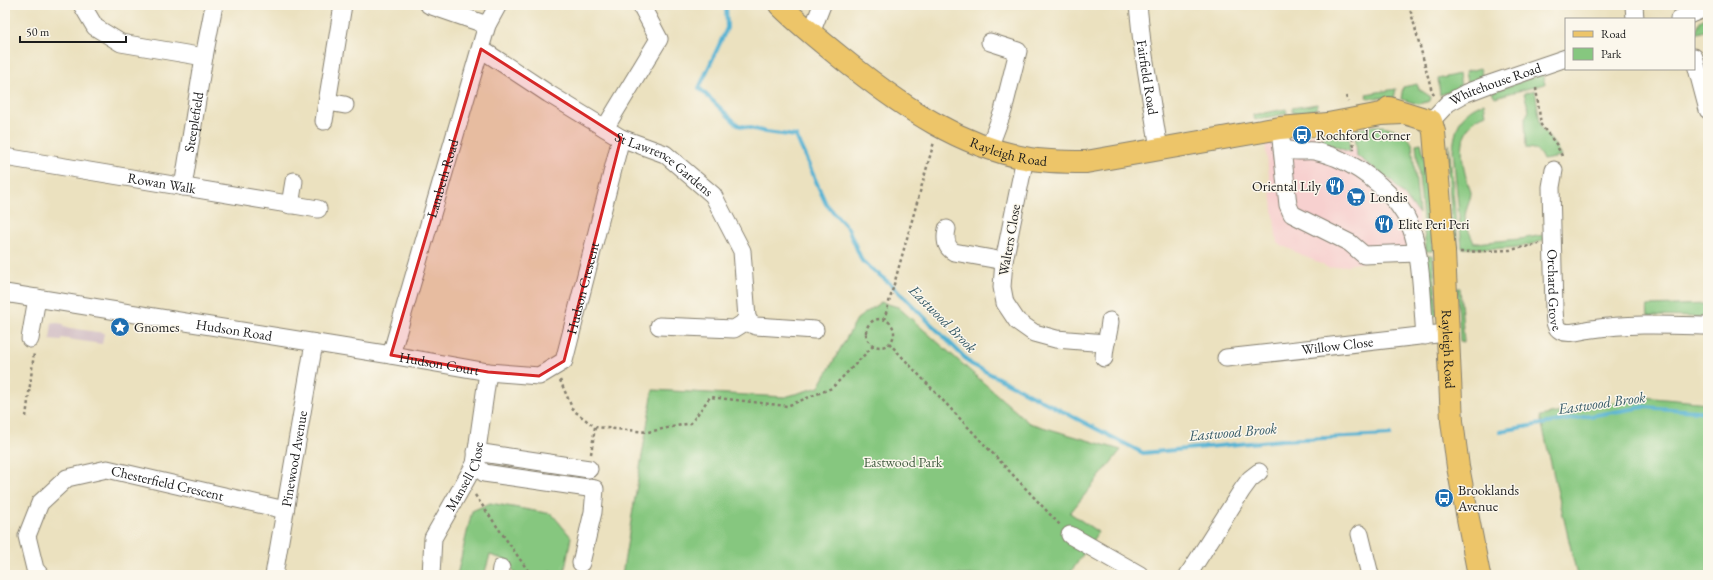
<svg xmlns="http://www.w3.org/2000/svg" width="1713" height="580" font-family="'EB Garamond',serif">
<rect width="100%" height="100%" fill="#fbf7ec"/>
<filter id="ink" filterUnits="userSpaceOnUse"><feTurbulence type="fractalNoise" baseFrequency=".025" numOctaves="2"/><feDisplacementMap in="SourceGraphic" scale="8" xChannelSelector="R" yChannelSelector="G"/><feConvolveMatrix kernelMatrix="1 2 1 2 8 2 1 2 1" color-interpolation-filters="sRGB"/></filter>
<filter id="wash" filterUnits="userSpaceOnUse"><feTurbulence type="fractalNoise" baseFrequency=".012" numOctaves="4" result="noise"/><feDisplacementMap in="SourceGraphic" scale="16" xChannelSelector="R" yChannelSelector="G"/><feGaussianBlur stdDeviation="0.9" result="paint"/><feColorMatrix in="noise" values="0 0 0 0 0 0 0 0 0 0 0 0 0 0 0 0 0 1.4 0 .05"/><feComposite in="paint" operator="in"/></filter>
<g filter="url(#wash)">
<rect width="100%" height="100%" fill="#ebe1bf"/>
<path fill="#f7d0cf" d="M1324 132 1382 163 1416 204 1423 252 1329 268 1277 243 1265 142Z"/>
<path fill="#d2bec5" d="M52 322 63 324V327L104 333 102 344 61 338V341L50 340Z"/>
<path fill="#86c77f" stroke="#51724e" d="M1708 16V30L1695 34 1700 21Z
M1480 68 1483 78 1469 83 1467 82 1465 72Z
M1459 74 1461 87 1440 95 1438 79Z
M1542 74 1545 84 1495 97 1492 92Z
M1417 84 1419 89 1431 97 1430 101 1418 104 1401 99 1403 87Z
M1396 89 1394 98H1368L1366 94Z
M1535 90 1541 128 1555 145 1561 157 1543 160C1540 152 1535 148 1526 148L1525 118 1529 111 1524 93Z
M1484 103 1486 114C1456 125 1460 159 1468 184 1469 187 1470 189 1471 192 1471 200 1466 208 1465 216 1465 225 1471 235 1474 243L1520 239 1544 235V240C1518 251 1490 248 1462 248L1453 150C1455 128 1461 110 1484 103Z
M1317 104V107L1316 109 1295 113 1292 111V108Z
M1286 109 1287 113 1284 114 1255 120 1253 115Z
M1373 126C1389 125 1401 130 1412 143L1419 214 1393 182 1357 156 1355 130Z
M1349 131 1350 152 1328 144 1324 151 1293 144Z
M1421 143 1427 168 1433 251H1426L1416 144Z
M1449 144 1458 247 1454 248 1448 170Z
M1426 255H1433L1437 315 1431 316Z
M1457 288H1460L1464 342 1460 341Z
M881 302 898 307 1029 423 1121 450 1070 513 1098 532 1069 575H622L653 390 785 397 819 387 857 319Z
M1707 304V309L1700 317 1648 316 1647 306Z
M1643 397 1708 403V575H1577L1540 416Z
M490 503 552 514 571 537 564 575H556L550 570 547 575H515L509 561 490 555 484 575H457L472 511Z"/>
<g fill="none" stroke-linecap="round" stroke-linejoin="round">
<path stroke="#55b2d3" stroke-width="4" d="M726 5 727 28 699 88 738 125 766 132 796 136 826 204 848 228 862 261 893 286 971 364 1143 453 1282 440 1390 435
M1500 431 1644 407 1708 412"/>
</g>
</g>
<g filter="url(#ink)">
<g fill="none" stroke-linecap="round" stroke-linejoin="round">
<g stroke="#847e6e" stroke-width="19">
<g id="minor">
<path d="M82 5 95 27 121 43 204 57"/>
<path d="M429 5 487 25"/>
<path id="s1" d="M1138 5 1142 43 1159 149"/>
<path d="M1634 5 1635 19"/>
<path d="M1679 19 1708 7"/>
<path d="M811 33 822 5"/>
<path id="s2" d="M481 49 549 94 621 138 665 154 713 195 742 251 747 318"/>
<path d="M1694 57 1708 110"/>
<path d="M328 102 345 105"/>
<path d="M324 121 343 5"/>
<path id="s3" d="M1431 121 1448 103 1466 93 1487 85 1566 58"/>
<path d="M605 128 659 39 641 5"/>
<path d="M1281 139 1288 205 1292 214 1350 243 1364 255 1417 253"/>
<path d="M1282 146C1291 154 1303 150 1314 151 1322 153 1330 155 1337 158 1365 170 1398 196 1410 225 1422 254 1422 304 1425 336"/>
<path d="M989 148 1003 111 1018 51 990 42"/>
<path id="s4" d="M5 157 318 209"/>
<path d="M1025 158 1004 261 1002 287 1005 303 1017 321 1034 333 1056 339 1106 343"/>
<path id="s5" d="M1554 170 1551 187 1554 309C1555 316 1553 327 1561 331 1569 335 1583 330 1592 329 1630 323 1669 325 1708 326"/>
<path id="s6" d="M183 187 204 57 214 5"/>
<path d="M290 205 294 181"/>
<path d="M947 229C945 238 945 247 954 252L1004 261"/>
<path id="s7" d="M5 293 391 355 488 372 539 376 564 361 621 138"/>
<path d="M747 318 751 324 756 326 815 330"/>
<path d="M659 326 734 329 742 324 747 318"/>
<path d="M30 339 37 298"/>
<path id="s8" d="M391 355 487 25 498 5"/>
<path d="M1104 358C1104 346 1109 334 1110 321"/>
<path id="s9" d="M1226 358 1437 334"/>
<path d="M476 452 589 469"/>
<path d="M475 464 484 473 595 489 593 512 581 563"/>
<path d="M1360 534 1370 575"/>
<path d="M1070 535 1140 575"/>
<path id="s10" d="M40 575 35 569 27 536 40 503 67 478 107 469 285 510"/>
<path id="s11" d="M274 575 314 343"/>
<path id="s12" d="M431 575 433 538 475 464 488 372"/>
<path d="M500 575 501 568"/>
<path d="M1188 575 1242 490 1250 479 1259 472"/>
</g>
</g>
<g stroke="#847e6e" stroke-width="24">
<g id="major">
<path id="s13" d="M780 5C803 28 829 48 854 68 906 109 960 145 1025 158 1045 162 1066 162 1086 162L1280 128 1328 124 1381 114 1403 113"/>
<path id="s14" d="M1389 108 1431 121 1434 132 1444 252 1452 421 1458 467 1479 575"/>
</g>
</g>
<path stroke="#847e6e" stroke-width="2.5" stroke-dasharray="3 3" stroke-linecap="butt" d="M1409 5 1431 88 1435 97
M1536 88 1541 125 1556 144 1563 158
M1346 96 1348 102
M1353 137 1354 150
M1460 252 1510 250 1539 244
M866 333a14 14 0 1 1 28 0a14 14 0 1 1-28 0Z
M884 320 934 142
M889 343 1060 525
M560 380 573 410 595 427 648 432 691 423 710 397 787 406 832 388 874 345
M26 417 34 353
M591 454 595 427
M475 495 531 575"/>
<use href="#minor" stroke="#fff" stroke-width="17"/>
<use href="#major" stroke="#edc569" stroke-width="22"/>
</g>
</g>
<path fill="#d62828" fill-opacity="0.2" stroke="#d62828" stroke-width="3" stroke-linejoin="round" d="M481 49 621 138 564 361 539 376 488 372 391 355Z"/>
<defs>
<g id="bus-disc" transform="scale(1)"><circle r="9.5" fill="#1f6fb2" stroke="#fbf7ec"/><path d="M-5-6H5V4H4V6H2V4H-2V6H-4V4H-5ZM-3.5-4V0h7V-4ZM-3.5 1.2v1.5H-2V1.2ZM2 1.2v1.5H3.5V1.2Z" fill="#fff"/></g>
<g id="restaurant-disc" transform="scale(1)"><circle r="9.5" fill="#1f6fb2" stroke="#fbf7ec"/><path d="M-5-6h1v4h1v-4h1v4h1v-4h1v5L-1.5 .5V6h-2V.5L-5-1ZM5-6V6H3V1.5H1.5Q1.5-4 5-6Z" fill="#fff"/></g>
<g id="supermarket-disc" transform="scale(1)"><circle r="9.5" fill="#1f6fb2" stroke="#fbf7ec"/><path d="M-6-5.5h2.5l.6 2H6L4.5 2H-2.5L-4.4-4H-6ZM-1.5 3.2a1.3 1.3 0 1 0 .1 0ZM3 3.2a1.3 1.3 0 1 0 .1 0Z" fill="#fff"/></g>
<g id="sight-disc" transform="scale(1)"><circle r="9.5" fill="#1f6fb2" stroke="#fbf7ec"/><path d="M0-6L1.8-2.2L6-1.7L2.9 1.2L3.7 5.4L0 3.3L-3.7 5.4L-2.9 1.2L-6-1.7L-1.8-2.2Z" fill="#fff"/></g>
</defs>
<g fill-rule="evenodd">
<use href="#bus-disc" x="1302" y="135"/>
<use href="#restaurant-disc" x="1335" y="186"/>
<use href="#supermarket-disc" x="1356" y="197"/>
<use href="#restaurant-disc" x="1384" y="224"/>
<use href="#sight-disc" x="120" y="327"/>
<use href="#bus-disc" x="1444" y="498"/>
</g>
<g text-anchor="middle" stroke-width="3" stroke-linejoin="round" paint-order="stroke">
<g font-size="14" fill="#1c1c1c" stroke="#fbf7ec">
<text dy="5" stroke="none"><textPath href="#s1" startOffset="73">Fairfield Road</textPath></text>
<text dy="5" stroke="none"><textPath href="#s3" startOffset="76">Whitehouse Road</textPath></text>
<text dy="5" stroke="none"><textPath href="#s6" startOffset="66">Steeplefield</textPath></text>
<text dy="5" stroke="none"><textPath href="#s13" startOffset="275">Rayleigh Road</textPath></text>
<text dy="5" stroke="none"><textPath href="#s2" startOffset="217">St Lawrence Gardens</textPath></text>
<text dy="5" stroke="none"><textPath href="#s8" startOffset="184">Lambeth Road</textPath></text>
<text dy="5" stroke="none"><textPath href="#s4" startOffset="159">Rowan Walk</textPath></text>
<text transform="translate(1009 240) rotate(-80)" y="5">Walters Close</text>
<text dy="5" stroke="none"><textPath href="#s5" startOffset="120">Orchard Grove</textPath></text>
<text dy="5" stroke="none"><textPath href="#s7" startOffset="645">Hudson Crescent</textPath></text>
<text dy="5" stroke="none"><textPath href="#s7" startOffset="232">Hudson Road</textPath></text>
<text dy="5" stroke="none"><textPath href="#s9" startOffset="112">Willow Close</textPath></text>
<text dy="5" stroke="none"><textPath href="#s14" startOffset="273">Rayleigh Road</textPath></text>
<text dy="5" stroke="none"><textPath href="#s7" startOffset="440">Hudson Court</textPath></text>
<text dy="5" stroke="none"><textPath href="#s11" startOffset="118">Pinewood Avenue</textPath></text>
<text dy="5" stroke="none"><textPath href="#s12" startOffset="107">Mansell Close</textPath></text>
<text dy="5" stroke="none"><textPath href="#s10" startOffset="217">Chesterfield Crescent</textPath></text>
</g>
<g font-size="14" fill="#1c1c1c" stroke="#fbf7ec" text-anchor="start">
<text x="1316" y="140">Rochford Corner</text>
<text x="1321" y="191" text-anchor="end">Oriental Lily</text>
<text x="1370" y="202">Londis</text>
<text x="1398" y="229">Elite Peri Peri</text>
<text x="134" y="332">Gnomes</text>
<text x="1458" y="495">Brooklands<tspan x="1458" dy="16">Avenue</tspan></text>
</g>
<g font-size="14" fill="#466044" stroke="#fbf7ec">
<text x="903" y="467">Eastwood Park</text>
</g>
<g font-size="15" font-style="italic" fill="#335865" stroke="#fbf7ec">
<text transform="translate(943 319) rotate(45)" y="5">Eastwood Brook</text>
<text transform="translate(1602 403) rotate(-8)" y="5">Eastwood Brook</text>
<text transform="translate(1233 432) rotate(-5)" y="5">Eastwood Brook</text>
</g>
</g>
<rect width="1713" height="580" fill="none" stroke="#fbf7ec" stroke-width="20"/>
<rect x="1565" y="18" width="130" height="52" fill="#fbf7ec" stroke="#a29f99"/>
<rect x="1573" y="31" width="20" height="6" fill="#edc569" stroke="#a29f99"/>
<text x="1601" y="38" font-size="12" fill="#1c1c1c">Road</text>
<rect x="1573" y="48" width="20" height="12" fill="#86c77f" stroke="#a29f99"/>
<text x="1601" y="58" font-size="12" fill="#1c1c1c">Park</text>
<path d="M20 36v6h106v-6" fill="none" stroke="#1c1c1c" stroke-width="2"/>
<text x="26" y="36" font-size="12" fill="#1c1c1c" stroke="#fbf7ec" stroke-width="3" paint-order="stroke">50 m</text>
</svg>
